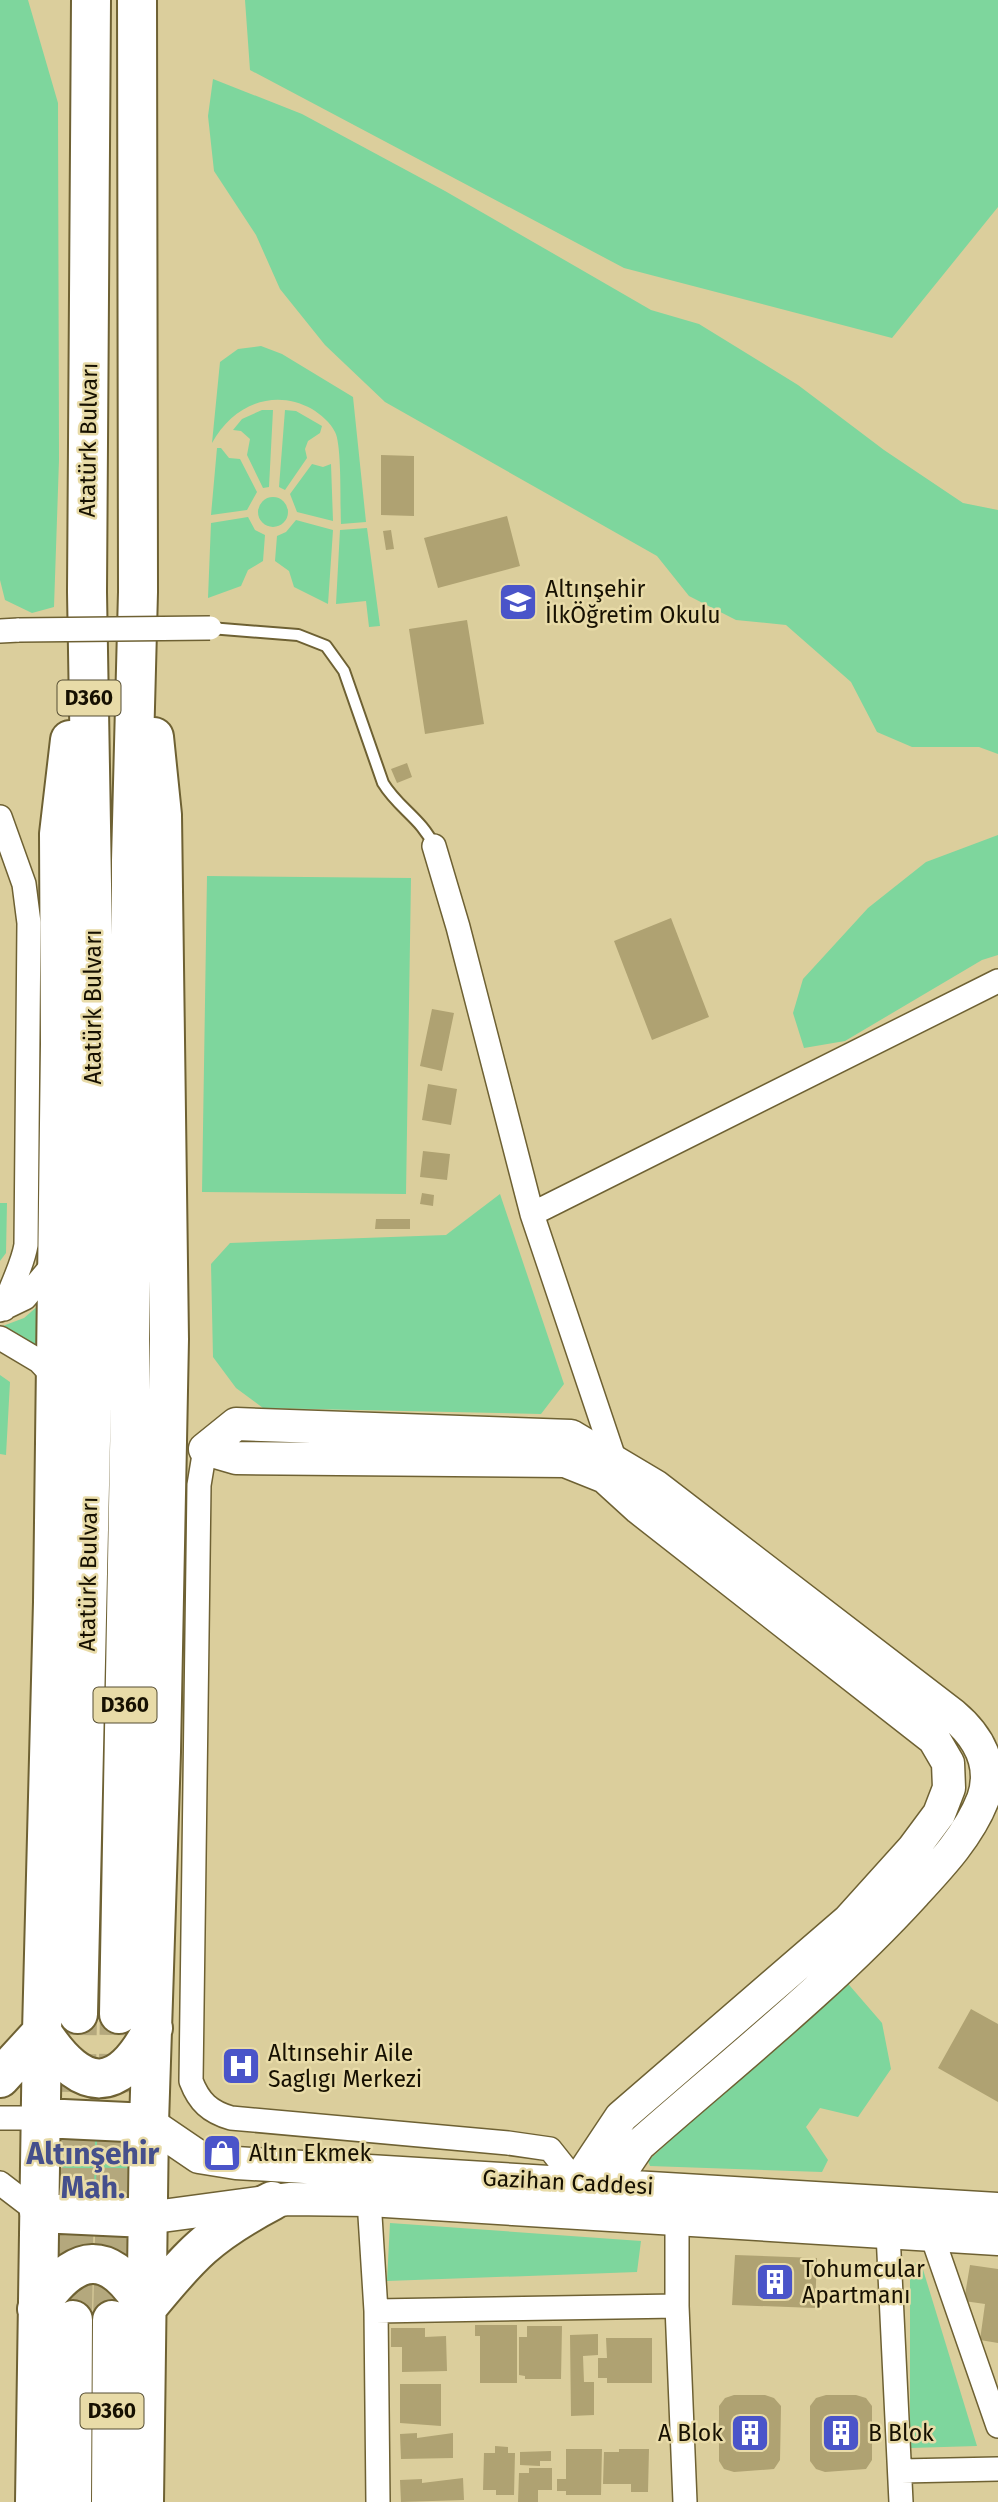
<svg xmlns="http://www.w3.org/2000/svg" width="998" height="2502" font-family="'Fira Sans',sans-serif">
<rect width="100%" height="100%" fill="#dbce9c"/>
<path fill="#7ed69d" d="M0 0H28L58 103 59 460 54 607 32 613 5 600 0 580Z
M245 0H998V207L892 338 624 268 250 70Z
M213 79 302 114 445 191 651 310 699 324 798 385 884 450 963 503 998 510V754L979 747H912L877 732 851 682 786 625 736 620 689 596 657 556 385 402 325 345 280 289 256 235 214 171 208 116Z
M261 346 282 354 353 397 366 522 341 524C340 506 342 444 335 432 331 423 320 414 312 409 273 387 232 406 212 443L220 362 238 349Z
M262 410H273L269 487 263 488 247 455 250 439 241 431 233 430 242 419Z
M285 410 296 411 322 426 320 433 308 441 305 449 307 458 285 490 279 487Z
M217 448H221L229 458 240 459 257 492 247 510 211 515Z
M312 464 323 467 331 464 333 521 297 512 290 494Z
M258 512a15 15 0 1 1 30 0a15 15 0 1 1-30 0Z
M248 517 255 530 265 535 263 561 248 570 241 586 208 598 211 523Z
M296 520 333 530 328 604 294 587 289 571 275 561 277 536 286 532Z
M367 528 380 626 369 627 366 601 336 604 340 530Z
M998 835V955L982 960 845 1041 804 1048 793 1013 803 979 868 908 926 862Z
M207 876 411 878 406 1194 202 1192Z
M500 1194 564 1384 541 1414 263 1408 236 1388 213 1357 211 1264 230 1243 446 1235Z
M0 1203H7L6 1253 0 1261Z
M46 1299 45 1354 22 1336 0 1327 24 1318Z
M0 1375 10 1382 6 1455 0 1454Z
M844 1979 882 2023 891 2069 858 2117 820 2108 806 2127 828 2160 822 2172 650 2166 648 2161Z
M97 2139C129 2142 144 2175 124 2201L66 2195C54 2168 67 2144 97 2139Z
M390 2223 641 2241 637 2272 387 2281Z
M921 2263 977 2446 910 2448V2264Z"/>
<path fill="#afa272" d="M381 455 414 456V516L381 515Z
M507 516 520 566 438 588 424 538Z
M391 530 394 549 386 550 383 531Z
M467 620 484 724 425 734 409 629Z
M407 763 412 777 397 783 391 769Z
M671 918 709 1017 652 1040 614 941Z
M432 1009 454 1013 442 1071 420 1066Z
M428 1084 457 1089 451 1125 422 1120Z
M423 1151 450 1154 447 1180 420 1177Z
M422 1193 434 1195 433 1206 420 1204Z
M376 1219H410V1229H375Z
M971 2009 998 2024V2102L938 2068Z
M735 2255 817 2258 815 2308 732 2305Z
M970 2265 998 2269V2343L980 2340 985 2304 964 2301Z
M475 2325H517V2383H480V2336H475Z
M527 2326H562L561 2379H525V2376L519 2375V2337H527Z
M391 2328H425V2337L446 2336 447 2371 402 2372V2347H391Z
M598 2334V2355L583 2356 584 2382H594V2415L571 2416 570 2335Z
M606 2338H652V2383H607V2378H598V2358H607Z
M400 2384H441V2426L400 2423Z
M734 2395H765L774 2398 781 2406 780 2460 774 2469 734 2472 724 2469 719 2461V2406L725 2398Z
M826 2395H856L866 2398 872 2406V2460L866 2469 825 2472 816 2469 810 2461V2406L816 2398Z
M417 2433V2438L453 2433V2458L401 2459 400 2434Z
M495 2446 508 2447V2453H515L514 2495H496V2490H483L484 2453H495Z
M566 2449H602L601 2495H566V2491H557V2479H566Z
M619 2449H649L648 2492H631V2484H603L604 2452H619Z
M551 2451V2461H540V2466L520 2465V2452Z
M529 2468H552V2490H538V2502H518L519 2473H529Z
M463 2478 464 2500 401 2502 400 2480 422 2479V2483Z"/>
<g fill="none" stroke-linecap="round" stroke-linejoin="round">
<path stroke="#b4a87d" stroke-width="38" stroke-dasharray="38 19" stroke-linecap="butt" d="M73 2320 78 2014
M112 2320 119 2014"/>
<g stroke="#6e6133" stroke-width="14">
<path id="lane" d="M210 628 298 635 326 646 344 671 383 783C398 808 422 819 434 846"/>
</g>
<g stroke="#6e6133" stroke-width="26">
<path id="street" d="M0 631 19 630
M0 817 24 884 29 923 26 1245C22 1268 10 1286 4 1309
M434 846 458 927 532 1214 615 1461 610 1468
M532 1214 998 981
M0 1310 25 1298 55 1262
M0 1338 39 1361 56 1379
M205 1449 199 1485 191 2081C199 2102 210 2112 231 2118L508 2143 550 2149 577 2183
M0 2118H42
M0 2183 39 2213
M369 2200 376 2311 378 2502
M677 2221V2306L685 2502
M888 2233 901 2502
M932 2236 998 2426
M376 2311 677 2306
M901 2471 998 2469"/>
</g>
<g stroke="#6e6133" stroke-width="35">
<path id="secondary" d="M205 1449 236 1424 571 1436 655 1486 953 1715C978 1736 995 1765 983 1799 969 1835 941 1865 915 1893 831 1985 732 2063 639 2145L612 2185
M205 1449 236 1458 565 1461 605 1477 639 1508 934 1739 948 1763 949 1788 939 1814 913 1849 849 1920 621 2117 577 2183
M149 2123 199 2157 236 2163 998 2209
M147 2218 289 2199 369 2200 998 2239"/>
</g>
<g stroke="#6e6133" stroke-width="42">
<path id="highway" d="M78 2014 92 1397 94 1001 87 592 91 0
M119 2014 130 1395 131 860 138 592 137 0
M0 2078 42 2032C82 2094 119 2095 153 2028
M42 2118 149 2123
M39 2213 147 2218
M37 2309C75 2251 110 2247 146 2309 190 2255 209 2234 272 2201
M35 2502 42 2032 53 1602 60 1044 59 834 70 740
M72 2502 73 2320
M111 2502 112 2320
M144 2502 149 2123 161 1752 169 1339 162 815 154 737"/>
</g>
<use href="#lane" stroke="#fff" stroke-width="10"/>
<use href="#street" stroke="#fff" stroke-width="23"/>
<use href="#secondary" stroke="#fff" stroke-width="32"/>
<use href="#highway" stroke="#fff" stroke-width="38"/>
<g stroke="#6e6133" stroke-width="26" stroke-linecap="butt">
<path id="street-bridge" d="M19 630 210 628"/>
</g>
<use href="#street-bridge" stroke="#fff" stroke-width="23"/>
</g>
<defs>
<g id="school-square" transform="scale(2.0125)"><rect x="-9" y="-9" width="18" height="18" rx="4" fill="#4a54c9" stroke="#e8dba8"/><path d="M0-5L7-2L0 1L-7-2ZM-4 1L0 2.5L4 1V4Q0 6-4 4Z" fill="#fff"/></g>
<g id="hospital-square" transform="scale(2.0125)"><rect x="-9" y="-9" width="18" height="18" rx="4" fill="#4a54c9" stroke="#e8dba8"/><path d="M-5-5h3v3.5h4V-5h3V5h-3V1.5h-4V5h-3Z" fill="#fff"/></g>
<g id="shop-square" transform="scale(2.0125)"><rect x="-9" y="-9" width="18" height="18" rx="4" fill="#4a54c9" stroke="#e8dba8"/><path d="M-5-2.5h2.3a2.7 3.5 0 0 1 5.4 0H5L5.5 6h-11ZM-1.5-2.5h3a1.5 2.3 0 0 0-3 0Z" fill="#fff"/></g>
<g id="building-square" transform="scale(2.0125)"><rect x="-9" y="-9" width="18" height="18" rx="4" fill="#4a54c9" stroke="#e8dba8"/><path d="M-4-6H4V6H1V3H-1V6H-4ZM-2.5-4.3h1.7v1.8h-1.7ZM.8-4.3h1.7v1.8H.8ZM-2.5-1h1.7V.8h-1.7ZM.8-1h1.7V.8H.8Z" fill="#fff"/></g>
</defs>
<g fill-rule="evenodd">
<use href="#school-square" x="518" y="602"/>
<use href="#hospital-square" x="241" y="2066"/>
<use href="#shop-square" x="222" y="2153"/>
<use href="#building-square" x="775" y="2282"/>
<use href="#building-square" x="750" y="2433"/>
<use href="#building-square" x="841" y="2433"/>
</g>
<g text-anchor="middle" stroke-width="5" stroke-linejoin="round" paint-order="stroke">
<g fill="#e8dba8" stroke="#554d33" stroke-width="2">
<rect x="57.5" y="680.5" width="63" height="35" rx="5"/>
<rect x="93.5" y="1687.5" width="63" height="35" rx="5"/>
<rect x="80.5" y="2393.5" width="63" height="35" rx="5"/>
</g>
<g font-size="21" font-weight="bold" fill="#161001">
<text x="89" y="705">D360</text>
<text x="125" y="1712">D360</text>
<text x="112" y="2418">D360</text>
</g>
<g font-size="23" fill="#161001" stroke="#e8dba8">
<text transform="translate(88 440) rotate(-89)" y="8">Atatürk Bulvarı</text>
<text transform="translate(93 1007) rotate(-90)" y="8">Atatürk Bulvarı</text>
<text transform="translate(88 1574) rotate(-89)" y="8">Atatürk Bulvarı</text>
<text transform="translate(568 2182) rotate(3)" y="8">Gazihan Caddesi</text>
</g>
<g font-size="23" fill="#161001" stroke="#e8dba8" text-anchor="start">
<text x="545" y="597">Altınşehir<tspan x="545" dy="26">İlkÖğretim Okulu</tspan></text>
<text x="268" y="2061">Altınsehir Aile<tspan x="268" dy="26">Saglıgı Merkezi</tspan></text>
<text x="249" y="2161">Altın Ekmek</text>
<text x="802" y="2277">Tohumcular<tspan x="802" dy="26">Apartmanı</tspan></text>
<text x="723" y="2441" text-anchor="end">A Blok</text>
<text x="868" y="2441">B Blok</text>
</g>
<g font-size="30" font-weight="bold" fill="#454f8c" stroke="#e8dba8">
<text x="93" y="2164">Altınşehir<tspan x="93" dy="34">Mah.</tspan></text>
</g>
</g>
</svg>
